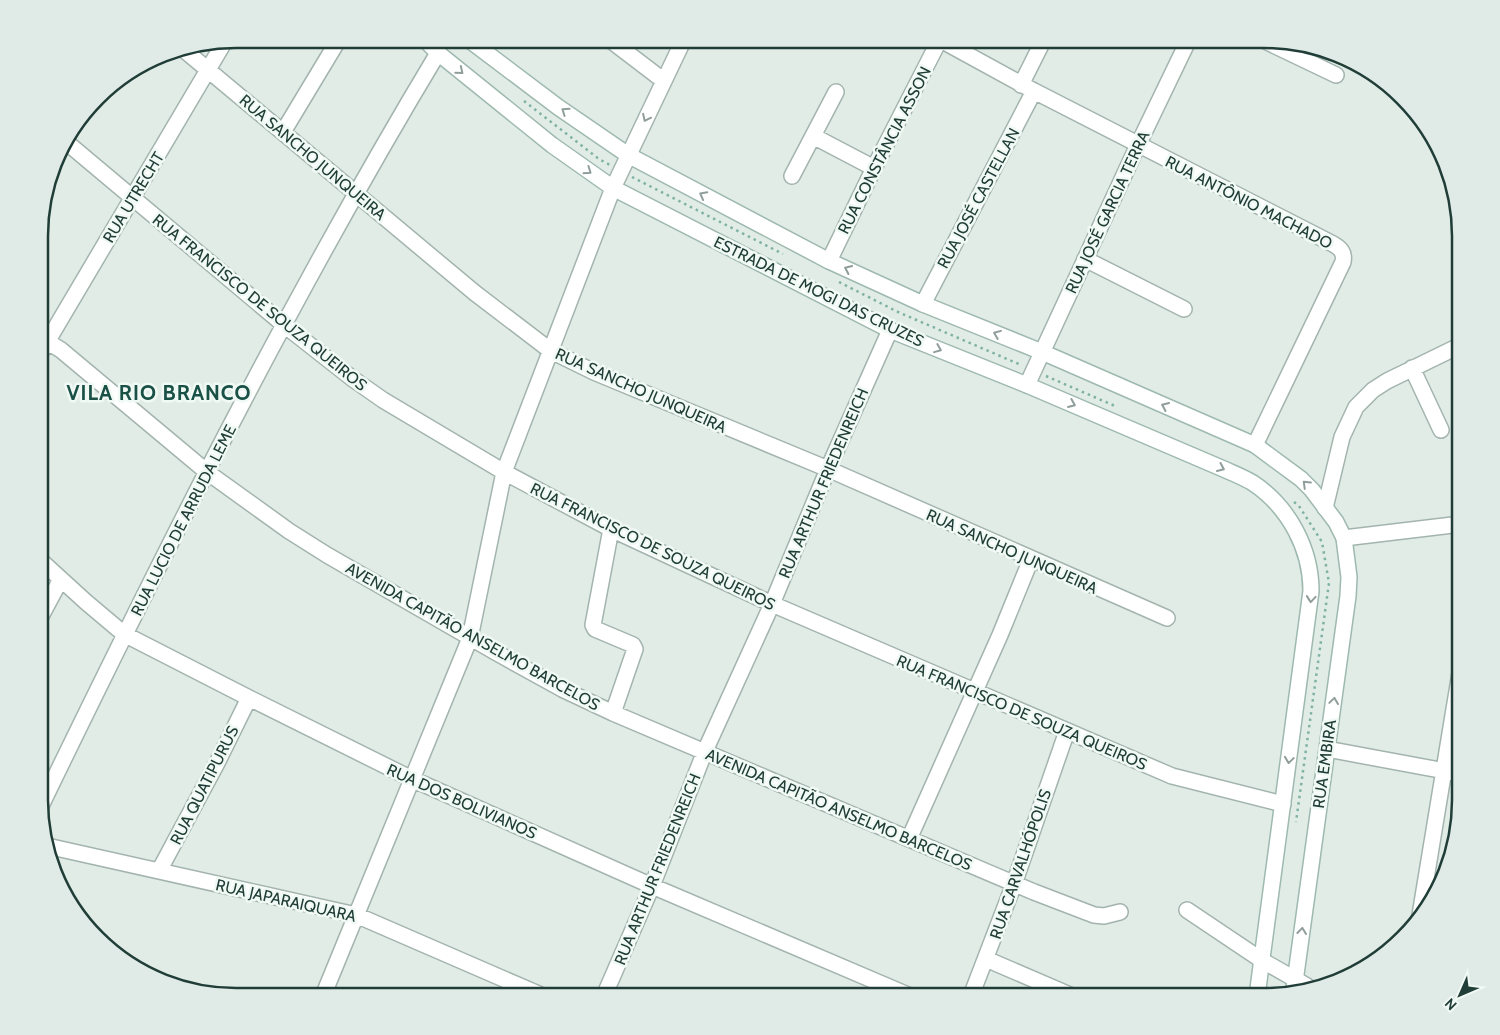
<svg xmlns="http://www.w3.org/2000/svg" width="1500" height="1035" font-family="Cabin,sans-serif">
<rect width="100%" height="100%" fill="#e1ece7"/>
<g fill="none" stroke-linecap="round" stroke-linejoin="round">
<g stroke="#a3b4af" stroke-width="18">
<path id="minor" d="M609 39 664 81
M939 39 1034 91 1333 244C1340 248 1345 252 1343 262L1255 445
M1261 39 1336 75
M183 49 475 293 551 351 594 372 828 469 1167 618
M1021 85 1044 39
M283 132 339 39
M813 136 874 168
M65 141 283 324 353 379 383 400 504 472 611 529 772 604 1172 776 1283 804
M792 176 836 92
M1085 259 1184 309
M829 261 874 168 940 39
M923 304 1034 91
M40 337 61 350 207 472 289 531 327 555 497 653 562 689 613 713 1034 892 1094 915 1104 916 1120 912
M40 354 225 41
M1412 368 1441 430
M1325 508 1342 437 1356 407 1373 390 1387 381 1461 345
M611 529 593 625 595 629 633 645 635 649 613 713
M1344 538 1461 524
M40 560 86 602 124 634 249 698 412 779 652 886 910 996
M40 618 61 579
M1327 749 1461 774
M40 808C164 552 291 297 438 53
M909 839 1000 635 1031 559
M47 846 356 915 543 996
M159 871 217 763 249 698
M1187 910 1263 961
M1419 921 1461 667
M986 959 1072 996
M323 996 470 638 504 472 613 188 684 39
M604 996 652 886 705 751 772 604 828 469 890 330
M971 996 1014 884 1067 731"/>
</g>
<g stroke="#a3b4af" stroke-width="18">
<path id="tertiary" d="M1027 385 1138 145 1189 39
M1263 961 1307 986"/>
</g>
<g stroke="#9eb9b0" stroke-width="18">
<path id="secondary" d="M424 39 438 53 552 145 613 188 890 330 1027 385 1226 470C1235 474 1245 478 1253 483 1289 507 1311 549 1311 591L1257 996
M468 39 558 107 628 155 829 261 923 304 1042 352 1255 445 1301 479 1312 490 1336 522 1344 538 1349 577 1348 596 1294 989"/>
</g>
<path stroke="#7fb2a4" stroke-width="2.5" stroke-dasharray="2.5 4" stroke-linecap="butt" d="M445 39 457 48
M524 101 599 159 610 165
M632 177 783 254
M839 282 898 312 1021 365
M1046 376 1115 406
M1294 502 1299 506 1322 542 1329 583 1296 822"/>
<use href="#minor" stroke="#fff" stroke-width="15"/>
<use href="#tertiary" stroke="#fff" stroke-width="15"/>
<use href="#secondary" stroke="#fff" stroke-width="15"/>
</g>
<defs><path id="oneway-chevron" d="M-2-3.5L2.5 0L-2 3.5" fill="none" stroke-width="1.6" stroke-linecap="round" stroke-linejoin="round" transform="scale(1.25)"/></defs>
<g stroke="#909e9b">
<use href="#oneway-chevron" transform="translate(460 71) rotate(39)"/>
<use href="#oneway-chevron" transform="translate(565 111) rotate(-145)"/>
<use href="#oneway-chevron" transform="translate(646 118) rotate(116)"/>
<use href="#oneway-chevron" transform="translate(588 171) rotate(35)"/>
<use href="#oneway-chevron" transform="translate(703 195) rotate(-152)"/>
<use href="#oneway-chevron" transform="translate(848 269) rotate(-155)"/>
<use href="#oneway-chevron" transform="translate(997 334) rotate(-158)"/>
<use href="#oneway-chevron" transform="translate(938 349) rotate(22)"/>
<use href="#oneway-chevron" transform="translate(1072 404) rotate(23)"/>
<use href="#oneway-chevron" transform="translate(1165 406) rotate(-156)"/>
<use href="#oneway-chevron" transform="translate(1221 468) rotate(24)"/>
<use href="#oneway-chevron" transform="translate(1306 484) rotate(-136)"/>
<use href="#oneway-chevron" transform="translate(1311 599) rotate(95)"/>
<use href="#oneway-chevron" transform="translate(1334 701) rotate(-82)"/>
<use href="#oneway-chevron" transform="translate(1289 760) rotate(98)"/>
<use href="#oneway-chevron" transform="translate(1302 931) rotate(-83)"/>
</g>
<g text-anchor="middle" stroke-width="5" stroke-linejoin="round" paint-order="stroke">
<g font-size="16" fill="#203e37" stroke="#f1f9f5">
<text transform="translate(884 150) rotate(-63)" y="6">RUA CONSTÂNCIA ASSON</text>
<text transform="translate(313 157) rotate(40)" y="6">RUA SANCHO JUNQUEIRA</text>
<text transform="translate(133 197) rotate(-59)" y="6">RUA UTRECHT</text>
<text transform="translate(978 198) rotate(-62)" y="6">RUA JOSÉ CASTELLAN</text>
<text transform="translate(1249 202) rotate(27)" y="6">RUA ANTÔNIO MACHADO</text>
<text transform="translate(1107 212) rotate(-65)" y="6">RUA JOSÉ GARCIA TERRA</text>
<text transform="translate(819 291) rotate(26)" y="6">ESTRADA DE MOGI DAS CRUZES</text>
<text transform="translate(260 302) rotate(39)" y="6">RUA FRANCISCO DE SOUZA QUEIROS</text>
<text transform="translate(641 390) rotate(24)" y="6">RUA SANCHO JUNQUEIRA</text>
<text transform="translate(823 483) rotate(-67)" y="6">RUA ARTHUR FRIEDENREICH</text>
<text transform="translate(183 520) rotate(-63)" y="6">RUA LUCIO DE ARRUDA LEME</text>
<text transform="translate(653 546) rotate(26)" y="6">RUA FRANCISCO DE SOUZA QUEIROS</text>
<text transform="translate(1012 551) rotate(24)" y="6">RUA SANCHO JUNQUEIRA</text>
<text transform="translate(473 636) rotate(29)" y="6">AVENIDA CAPITÃO ANSELMO BARCELOS</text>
<text transform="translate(1022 712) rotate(23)" y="6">RUA FRANCISCO DE SOUZA QUEIROS</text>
<text transform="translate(1324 764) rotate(-82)" y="6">RUA EMBIRA</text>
<text transform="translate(204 785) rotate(-63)" y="6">RUA QUATIPURUS</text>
<text transform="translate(462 801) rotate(24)" y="6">RUA DOS BOLIVIANOS</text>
<text transform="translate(839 809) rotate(23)" y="6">AVENIDA CAPITÃO ANSELMO BARCELOS</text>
<text transform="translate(1020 864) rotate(-71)" y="6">RUA CARVALHÓPOLIS</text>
<text transform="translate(657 869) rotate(-68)" y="6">RUA ARTHUR FRIEDENREICH</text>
<text transform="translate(286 900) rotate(13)" y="6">RUA JAPARAIQUARA</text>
</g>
<g font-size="21" font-weight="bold" letter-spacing="1" fill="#1a5146" stroke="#f1f9f5">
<text x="159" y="400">VILA RIO BRANCO</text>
</g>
</g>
<path d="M0 0H1500V1035H0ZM236 48H1264A188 188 0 0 1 1452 236V800A188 188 0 0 1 1264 988H236A188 188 0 0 1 48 800V236A188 188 0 0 1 236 48Z" fill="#e0eae6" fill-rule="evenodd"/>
<path fill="none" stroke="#203e37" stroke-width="2.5" d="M236 48H1264A188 188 0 0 1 1452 236V800A188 188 0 0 1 1264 988H236A188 188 0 0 1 48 800V236A188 188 0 0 1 236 48Z"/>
<g transform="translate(1460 995) rotate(225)" stroke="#f1f9f5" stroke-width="4" paint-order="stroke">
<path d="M0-4L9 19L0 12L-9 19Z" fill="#203e37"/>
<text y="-8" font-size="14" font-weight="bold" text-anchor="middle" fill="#203e37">N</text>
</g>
</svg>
